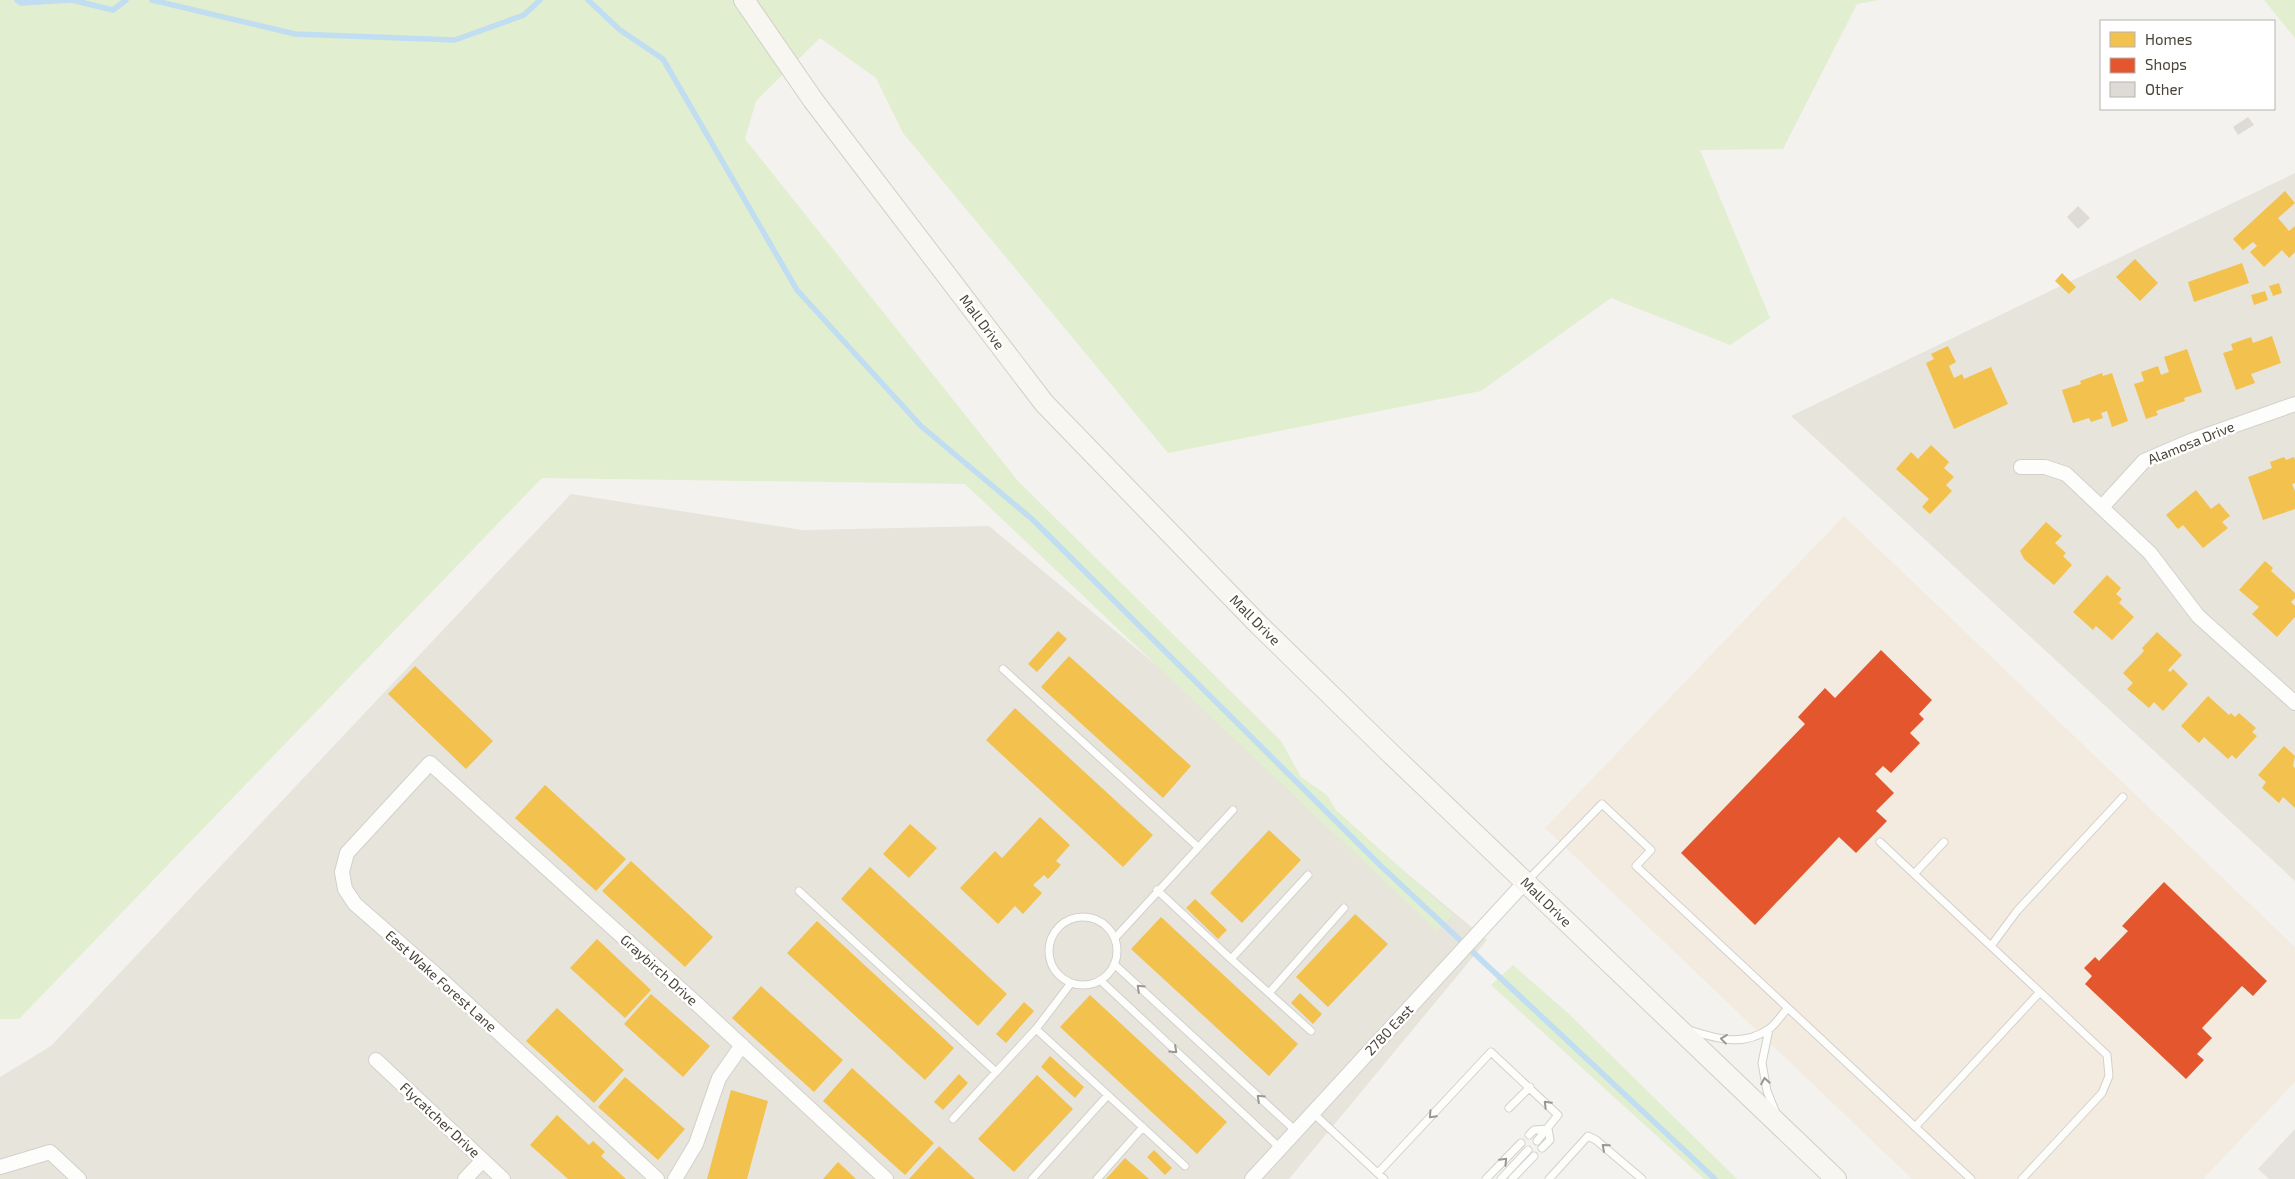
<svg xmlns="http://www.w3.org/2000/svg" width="2295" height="1179" font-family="'Exo 2',sans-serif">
<rect width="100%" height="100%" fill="#f4f2ee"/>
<path fill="#e7e4dc" d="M2295 173V881L1791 416Z
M571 494 803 530 989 526 1487 940 1289 1179H0V1077L51 1046Z"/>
<path fill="#f3ebdf" d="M1844 516 2295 947V1082L2203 1179H1912L1545 828Z"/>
<path fill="#e1eecf" d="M0 0H1879L1857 4 1783 149 1700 150 1770 318 1730 345 1611 298 1481 391 1168 453 903 133 876 78 820 38 756 101 745 139 1018 481 1281 741 1301 777 1327 795 1336 810 1453 915 1437 931 965 484 542 478 19 1019H0Z
M2264 0H2295V38Z
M1513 965 1569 1014 1737 1179H1704L1491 985Z"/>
<path fill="#e6e3df" d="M2295 1129V1179H2269L2258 1169Z"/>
<path fill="#f2c14e" d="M2285 191 2295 203 2278 218 2289 231 2295 226V252L2289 258 2282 250 2264 267 2250 252 2257 246 2253 242 2243 250 2233 239Z
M2135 259 2158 283 2140 301 2116 277Z
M2242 263 2249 283 2194 302 2188 282Z
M2062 273 2076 287 2069 294 2055 281Z
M2279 283 2282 293 2273 296 2269 286Z
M2265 291 2268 300 2254 305 2251 295Z
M2272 336 2281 363 2251 374 2255 383 2236 390 2223 353 2233 350 2231 344 2251 337 2253 343Z
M1948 346 1956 362 1949 366 1954 378 1962 374 1964 379 1991 367 2008 404 1954 429 1926 363 1934 359 1931 354Z
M2187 349 2202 392 2184 398 2185 401 2156 411 2158 415 2146 419 2134 384 2144 381 2141 372 2158 366 2161 375 2169 372 2164 357Z
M2102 373 2103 376 2112 373 2128 421 2112 427 2107 411 2101 413 2103 418 2091 422 2089 418 2073 423 2062 390 2081 384 2080 381Z
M1931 445 1949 462 1944 468 1954 477 1946 485 1952 491 1930 514 1922 507 1929 499 1896 469 1911 452 1918 459Z
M2284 457 2286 460 2294 457 2295 460V483L2292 484 2295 491V509L2263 520 2248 477 2272 468 2270 462Z
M2196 490 2211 509 2219 503 2230 516 2222 522 2228 528 2203 548 2183 525 2178 529 2166 515Z
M2046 522 2062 536 2055 543 2066 553 2063 556 2072 565 2054 585 2024 559 2020 551Z
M2265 561 2273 568 2271 571 2295 593V598L2291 602 2295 606V617L2277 637 2252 614 2259 607 2239 590Z
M2107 575 2121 588 2116 594 2122 599 2119 603 2134 617 2112 640 2096 626 2093 630 2073 612Z
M1058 631 1067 639 1037 672 1028 664Z
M2157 632 2182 655 2168 670 2170 672 2173 669 2188 684 2163 711 2154 702 2149 708 2127 689 2133 683 2123 673 2144 651 2142 648Z
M1069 656 1191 766 1163 798 1041 687Z
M415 666 493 741 466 769 388 694Z
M2208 696 2229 715 2231 713 2235 717 2239 713 2256 728 2252 732 2257 736 2236 759 2232 755 2228 759 2204 737 2199 743 2181 726Z
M1015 708 1153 835 1123 867 986 740Z
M2284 746 2295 756 2293 766 2295 768V808L2283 797 2279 803 2262 788 2266 782 2258 775Z
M545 785 626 859 596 891 515 818Z
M1040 817 1070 845 1056 861 1061 865 1048 879 1044 875 1033 885 1042 893 1023 914 1015 906 998 924 960 888 995 851 1002 858Z
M910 824 937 848 909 878 883 854Z
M1269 830 1301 860 1242 923 1210 893Z
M631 861 713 937 685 967 602 891Z
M870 867 1007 994 978 1026 841 899Z
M1195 899 1227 930 1218 939 1186 908Z
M1355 914 1388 944 1328 1007 1296 977Z
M1161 917 1298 1044 1269 1076 1131 949Z
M817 921 954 1048 925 1080 787 953Z
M597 939 651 990 625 1018 570 968Z
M761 986 843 1060 814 1092 732 1018Z
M1300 993 1322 1014 1313 1024 1291 1003Z
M651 994 710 1046 683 1077 624 1024Z
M1090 995 1227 1122 1197 1154 1060 1027Z
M1024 1002 1034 1011 1006 1043 996 1034Z
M557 1008 624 1070 594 1103 526 1041Z
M1050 1056 1084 1087 1075 1098 1041 1067Z
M852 1068 934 1143 905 1175 823 1101Z
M959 1074 968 1083 943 1110 934 1102Z
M1037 1075 1073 1109 1014 1172 978 1139Z
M625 1077 685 1129 658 1160 598 1107Z
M731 1090 768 1101 747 1179H707Z
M557 1115 589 1145 593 1141 605 1152 601 1156 626 1179H568L530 1145Z
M939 1146 975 1179H909Z
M1154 1150 1172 1168 1165 1175 1147 1157Z
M1125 1158 1149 1179H1106Z
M838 1162 856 1179H823Z"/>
<path fill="#e4572e" d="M1881 650 1932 700 1919 714 1924 719 1910 733 1920 743 1891 773 1883 766 1875 774 1894 793 1876 811 1887 821 1856 853 1839 837 1755 925 1681 853 1805 724 1798 717 1825 688 1835 698Z
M2164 882 2267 981 2253 996 2242 986 2202 1028 2212 1038 2197 1054 2204 1060 2186 1079 2085 984 2092 976 2084 968 2095 957 2099 961 2128 931 2122 926Z"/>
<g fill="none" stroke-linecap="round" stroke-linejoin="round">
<path stroke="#c0ddf1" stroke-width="5.5" d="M17 0 21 3 71 0
M72 0 113 10 126 0
M152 0 295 34 455 40 524 15 540 0
M588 0 620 30 663 59 797 290 921 426 1032 519 1381 866 1715 1179"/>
</g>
<path fill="#dedbd6" d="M2248 117 2254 125 2238 135 2233 127Z
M2078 206 2090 218 2078 229 2067 217Z"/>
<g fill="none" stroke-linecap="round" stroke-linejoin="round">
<g stroke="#d2d0cb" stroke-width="9">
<path id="service" d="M1003 669 1198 847
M1880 842 2107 1055 2109 1076 2102 1093 2022 1179
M1914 874 1944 842
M1526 882 1602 804 1651 850 1636 866 1971 1179
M1157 890 1231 959 1308 875
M799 891 996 1072 953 1119
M1049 951a34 34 0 1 1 68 0a34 34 0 1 1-68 0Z
M1115 938 1233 810
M1991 946 2017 911 2123 797
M1231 959 1311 1031
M1114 964 1296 1131
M1100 980 1280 1148
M1269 993 1344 908
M1036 1029 1185 1166
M1769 1029 1762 1063 1767 1091 1776 1113
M1689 1030C1717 1039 1743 1047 1769 1029 1776 1024 1782 1014 1788 1008
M996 1072 1036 1029 1071 983
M1509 1108 1530 1087
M1313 1113 1384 1179
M1915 1127 2040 992
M1529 1135 1534 1130 1548 1129 1550 1140 1542 1148
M1378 1173 1491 1052 1558 1115 1537 1141
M1032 1179 1108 1095
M1097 1179 1143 1127
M1486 1179 1521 1143
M1501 1179 1528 1150
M1512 1179 1534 1156
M1549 1179 1588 1136 1596 1140 1642 1179"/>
</g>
<g stroke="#d2d0cb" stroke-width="16">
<path id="minor" d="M2021 467H2045L2066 474 2150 553 2198 616 2295 703
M2102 507 2144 461 2193 440 2295 404
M376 1060 503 1179
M0 1167 50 1152 79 1179
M465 1179 483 1160
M657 1179 433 972 355 904 345 889 342 872 347 853 430 763 697 1004 886 1179
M675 1179 696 1144 719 1078 742 1045
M1252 1179 1525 882"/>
</g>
<g stroke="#d3cfc5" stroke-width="22">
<path id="secondary" d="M744 0 813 100 1044 403 1259 625 1387 750 1836 1179"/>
</g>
<use href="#service" stroke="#fdfdfc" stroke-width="7"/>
<use href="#minor" stroke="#fdfdfc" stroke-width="14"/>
<use href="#secondary" stroke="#f7f6f1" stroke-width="20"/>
</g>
<defs><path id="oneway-chevron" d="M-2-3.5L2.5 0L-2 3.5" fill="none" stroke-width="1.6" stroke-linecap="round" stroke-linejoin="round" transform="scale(1.25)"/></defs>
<g stroke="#9b9791">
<use href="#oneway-chevron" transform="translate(1140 988) rotate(-137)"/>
<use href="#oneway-chevron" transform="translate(1724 1039) rotate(-173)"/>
<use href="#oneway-chevron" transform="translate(1174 1050) rotate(43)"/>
<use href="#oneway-chevron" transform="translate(1765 1081) rotate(-99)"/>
<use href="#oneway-chevron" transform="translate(1260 1098) rotate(-137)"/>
<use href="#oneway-chevron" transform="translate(1547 1104) rotate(-135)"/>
<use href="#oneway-chevron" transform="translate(1432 1115) rotate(133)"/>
<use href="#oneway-chevron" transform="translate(1605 1147) rotate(-139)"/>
<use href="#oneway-chevron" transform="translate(1504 1161) rotate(-46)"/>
</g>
<g text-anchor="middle" stroke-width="5" stroke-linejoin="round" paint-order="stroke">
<g font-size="14" fill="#4b4439" stroke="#fff">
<text transform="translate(982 322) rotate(53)" y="5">Mall Drive</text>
<text transform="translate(2191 443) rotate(-22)" y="5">Alamosa Drive</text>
<text transform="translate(1255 620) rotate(45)" y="5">Mall Drive</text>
<text transform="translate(1546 902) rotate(44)" y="5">Mall Drive</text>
<text transform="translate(659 970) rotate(42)" y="5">Graybirch Drive</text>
<text transform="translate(441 981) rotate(42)" y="5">East Wake Forest Lane</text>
<text transform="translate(1389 1030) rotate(-47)" y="5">2780 East</text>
<text transform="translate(440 1120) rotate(43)" y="5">Flycatcher Drive</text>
</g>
</g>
<rect x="2100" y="20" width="175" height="90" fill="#ffffff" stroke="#b7b4b0"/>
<rect x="2110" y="32" width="25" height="15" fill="#f2c14e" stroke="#b7b4b0"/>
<text x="2145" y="45" font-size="15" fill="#4b4439">Homes</text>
<rect x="2110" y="58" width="25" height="15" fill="#e4572e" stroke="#b7b4b0"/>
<text x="2145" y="70" font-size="15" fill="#4b4439">Shops</text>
<rect x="2110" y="82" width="25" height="15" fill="#dedbd6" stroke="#b7b4b0"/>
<text x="2145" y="95" font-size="15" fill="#4b4439">Other</text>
</svg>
